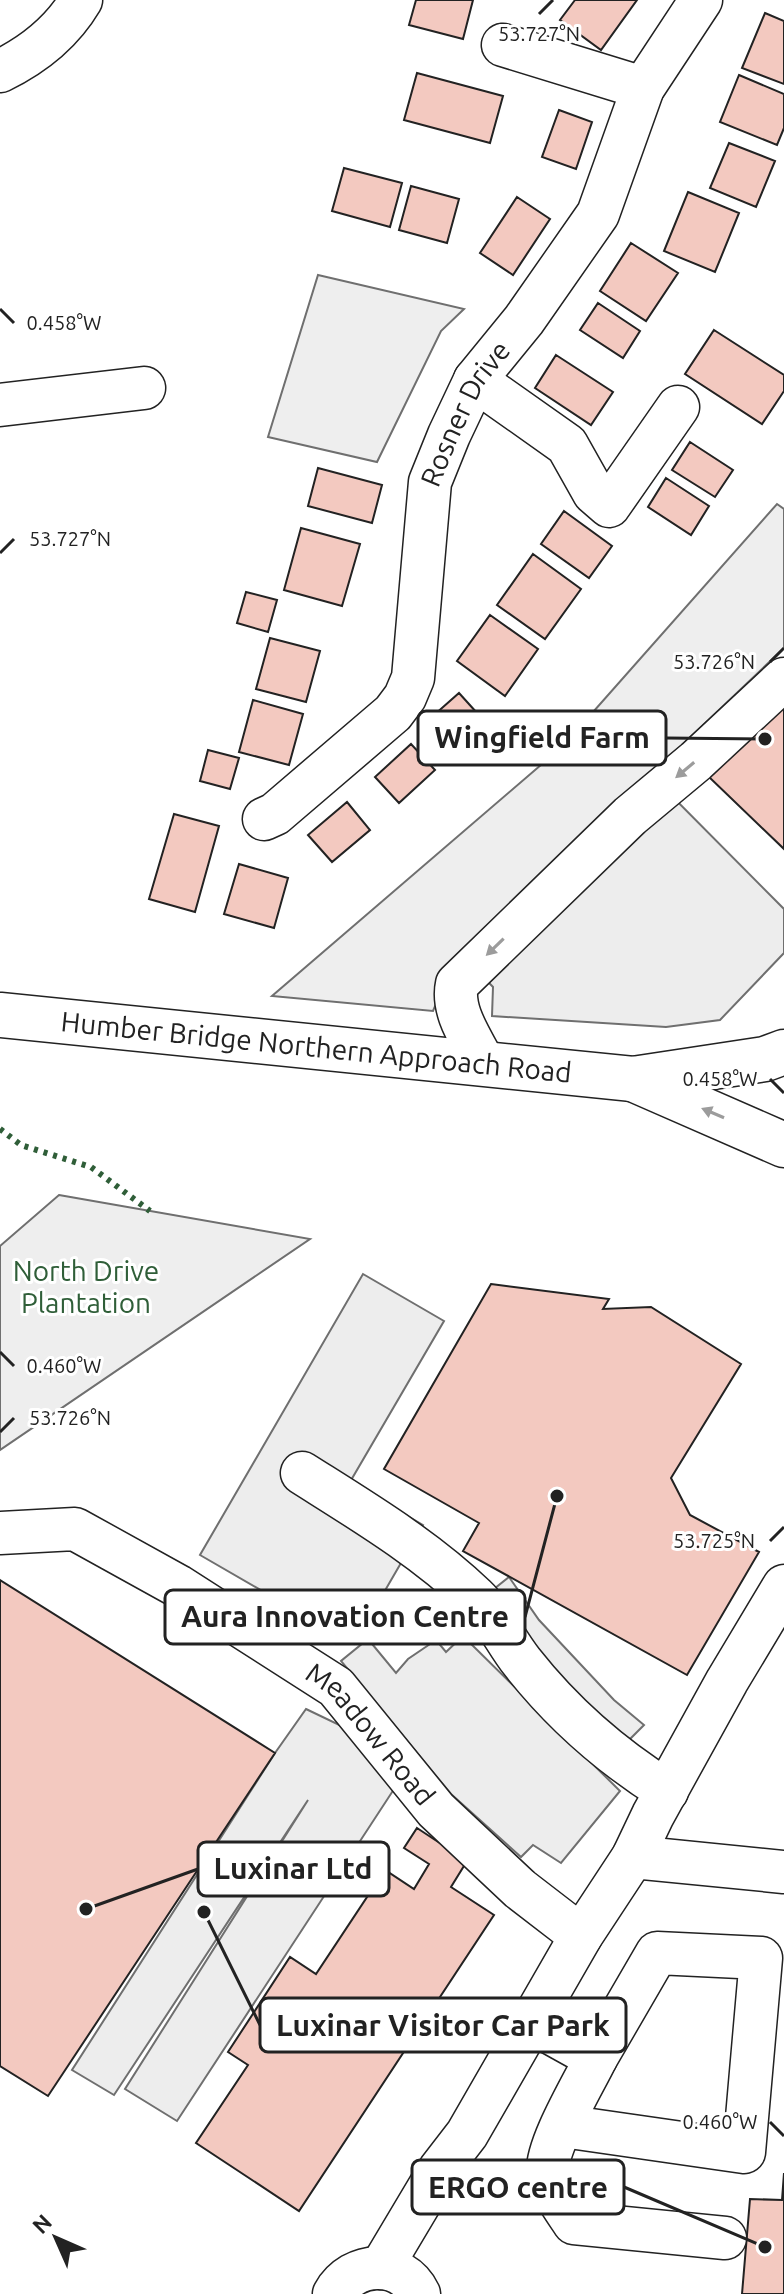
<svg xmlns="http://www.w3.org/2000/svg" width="784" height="2294" font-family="Ubuntu,sans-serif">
<rect width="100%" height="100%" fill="#fff"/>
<path fill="#eee" stroke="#6f6f6f" stroke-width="2" d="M318 275 464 309 441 331 377 462 268 437Z
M777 504 784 509V648L454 962 433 1011 272 996 563 746Z
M59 1195 310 1239 0 1450V1246Z"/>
<path fill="#ededed" stroke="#6f6f6f" stroke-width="2" d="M651 775 784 909V953L720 1020 666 1027 492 1016 493 987 464 957Z
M363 1274 444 1321 350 1482 423 1525 354 1644 200 1555Z
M509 1577 539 1620 614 1700 644 1725 625 1744 595 1717 489 1593Z
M463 1636 620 1791 561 1863 533 1845 521 1857 451 1794 341 1661 368 1639 396 1673 408 1659 436 1640 446 1652Z
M306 1709 352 1731 400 1780 177 2121 125 2089 308 1800 114 2095 72 2070 275 1753Z"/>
<path fill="#f3c9c0" stroke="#222" stroke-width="2" d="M416 0H473L463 39 409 25Z
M575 0H637L601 50 560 20Z
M765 13 784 21V84L742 68Z
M417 73 503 96 490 143 404 120Z
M739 75 784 94V128L777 145 720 122Z
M559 110 592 122 576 169 542 157Z
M729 143 775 161 756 207 710 188Z
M344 168 402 183 390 227 332 211Z
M411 186 459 199 447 243 399 230Z
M688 192 739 213 715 272 664 251Z
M517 197 550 219 513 275 480 253Z
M631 243 678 273 646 321 600 291Z
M598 303 640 331 623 358 580 330Z
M714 330 784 375V391L762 424 685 374Z
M556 355 613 392 591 425 535 388Z
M690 442 733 470 715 497 672 470Z
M318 468 382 485 372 523 308 506Z
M666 478 709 506 691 535 648 507Z
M564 511 612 546 589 578 541 544Z
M301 528 360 544 342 606 284 590Z
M533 554 581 589 545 639 497 605Z
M246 592 277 600 268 632 237 623Z
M490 615 538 649 505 696 457 661Z
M270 638 320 651 306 702 256 689Z
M459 693 496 734 471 756 434 715Z
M253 700 303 714 289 765 239 752Z
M784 702V849L708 776Z
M411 744 435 770 399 803 375 777Z
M208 750 239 758 230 789 200 781Z
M347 802 370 830 332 862 308 835Z
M174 814 219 826 195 912 149 899Z
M239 864 288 878 274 928 224 914Z
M491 1284 609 1299 603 1309 651 1307 741 1364 671 1478 690 1515 759 1552 687 1675 463 1551 479 1523 384 1469Z
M0 1580 275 1753 48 2096 0 2066Z
M417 1828 467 1861 451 1887 494 1915 299 2211 196 2143 248 2065 228 2052 290 1957 316 1974 385 1870 414 1889 429 1864 404 1848Z
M784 2173V2294H742L750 2199 782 2200Z"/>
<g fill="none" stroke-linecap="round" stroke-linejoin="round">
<g stroke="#222" stroke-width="45">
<g id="minor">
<path d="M503 45 643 88"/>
<path d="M0 71C33 55 62 32 81 0"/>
<path d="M475 380 567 445 594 493 609 506 678 407"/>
<path d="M0 405 144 388"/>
<path id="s1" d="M264 819 275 814 393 713 405 697 413 678 430 482 449 435 475 380 524 320 598 214 643 88 701 0"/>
<path d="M483 1062C471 1038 451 1011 457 984L630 816 696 761 784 679"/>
<path d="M302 1473C362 1511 424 1548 475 1597 494 1615 506 1642 522 1662 563 1714 611 1756 667 1791"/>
<path id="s2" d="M0 1533 75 1529 178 1586 336 1687 436 1810 520 1889 581 1936"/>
<path d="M633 1857 784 1872"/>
<path d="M533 2023 596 2058C584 2083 545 2147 548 2173 551 2191 564 2208 574 2223L725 2238"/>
<path d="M563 2126 744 2152 761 1958 657 1953 596 2058"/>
<path d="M381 2268 440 2169 467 2134 581 1936 633 1857 653 1815 727 1681 784 1586"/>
<path d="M334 2294C352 2261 402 2258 419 2294"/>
</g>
</g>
<g stroke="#222" stroke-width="47">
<g id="highway">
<path id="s3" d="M0 1015 633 1079 765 1059 784 1052"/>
<path d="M633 1079 784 1145"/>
</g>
</g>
<use href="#minor" stroke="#fff" stroke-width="42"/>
<use href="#highway" stroke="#fff" stroke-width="44"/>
<path stroke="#2f5e38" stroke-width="6" stroke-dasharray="4 6" stroke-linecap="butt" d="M0 1129 21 1145 91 1167 150 1211"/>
</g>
<defs><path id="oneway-solid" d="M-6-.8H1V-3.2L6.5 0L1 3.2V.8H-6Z" transform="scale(2)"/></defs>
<g fill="#9c9c9c">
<use href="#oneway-solid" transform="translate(685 770) rotate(140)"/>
<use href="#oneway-solid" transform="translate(495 947) rotate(136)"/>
<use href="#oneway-solid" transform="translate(713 1113) rotate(-157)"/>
</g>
<path fill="none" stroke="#222" stroke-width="3" d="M539 14 553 0M0 309 14 323M0 553 14 539M770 662 784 648M770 1079 784 1093M0 1352 14 1366M0 1432 14 1418M770 1541 784 1527M770 2122 784 2136"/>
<g text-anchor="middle" stroke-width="6" stroke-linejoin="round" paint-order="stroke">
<g font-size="28" fill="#222" stroke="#fff">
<text dy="10" stroke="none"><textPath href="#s1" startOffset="482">Rosner Drive</textPath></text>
<text dy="10" stroke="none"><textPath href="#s3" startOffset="318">Humber Bridge Northern Approach Road</textPath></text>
<text dy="10" stroke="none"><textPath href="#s2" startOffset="438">Meadow Road</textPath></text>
</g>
<g font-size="28" fill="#2f5e38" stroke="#fff">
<text x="86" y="1281">North Drive<tspan x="86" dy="32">Plantation</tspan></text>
</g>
</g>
<g font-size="20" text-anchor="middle" fill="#222" stroke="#fff" stroke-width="6" stroke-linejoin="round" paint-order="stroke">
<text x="539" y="41">53.727°N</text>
<text x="64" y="330">0.458°W</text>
<text x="70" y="546">53.727°N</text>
<text x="714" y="669">53.726°N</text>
<text x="720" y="1086">0.458°W</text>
<text x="64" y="1373">0.460°W</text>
<text x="70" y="1425">53.726°N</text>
<text x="714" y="1548">53.725°N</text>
<text x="720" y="2129">0.460°W</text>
</g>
<path fill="none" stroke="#222" stroke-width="3" d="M765 739L666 738M557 1496L525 1617M86 1909L198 1869M204 1912L260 2025M765 2247L624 2187"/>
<g fill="#222" stroke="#fff" stroke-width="3">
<circle cx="765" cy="739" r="8"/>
<circle cx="557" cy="1496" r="8"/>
<circle cx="86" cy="1909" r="8"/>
<circle cx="204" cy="1912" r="8"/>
<circle cx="765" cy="2247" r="8"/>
</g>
<g fill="#fff" stroke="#222" stroke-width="3">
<rect x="418" y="711" width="248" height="54" rx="8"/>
<rect x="165" y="1590" width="360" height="54" rx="8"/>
<rect x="198" y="1842" width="191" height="54" rx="8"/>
<rect x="260" y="1998" width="366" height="54" rx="8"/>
<rect x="412" y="2160" width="212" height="54" rx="8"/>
</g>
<g font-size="30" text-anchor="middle" font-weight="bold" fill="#222">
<text x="542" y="748">Wingfield Farm</text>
<text x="345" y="1627">Aura Innovation Centre</text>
<text x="293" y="1879">Luxinar Ltd</text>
<text x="443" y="2036">Luxinar Visitor Car Park</text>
<text x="518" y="2198">ERGO centre</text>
</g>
<g transform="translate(56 2238) rotate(315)" stroke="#ffffff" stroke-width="6" paint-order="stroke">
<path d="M0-6L14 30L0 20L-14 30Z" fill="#222222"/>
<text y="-12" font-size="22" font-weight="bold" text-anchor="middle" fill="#222222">N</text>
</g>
</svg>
